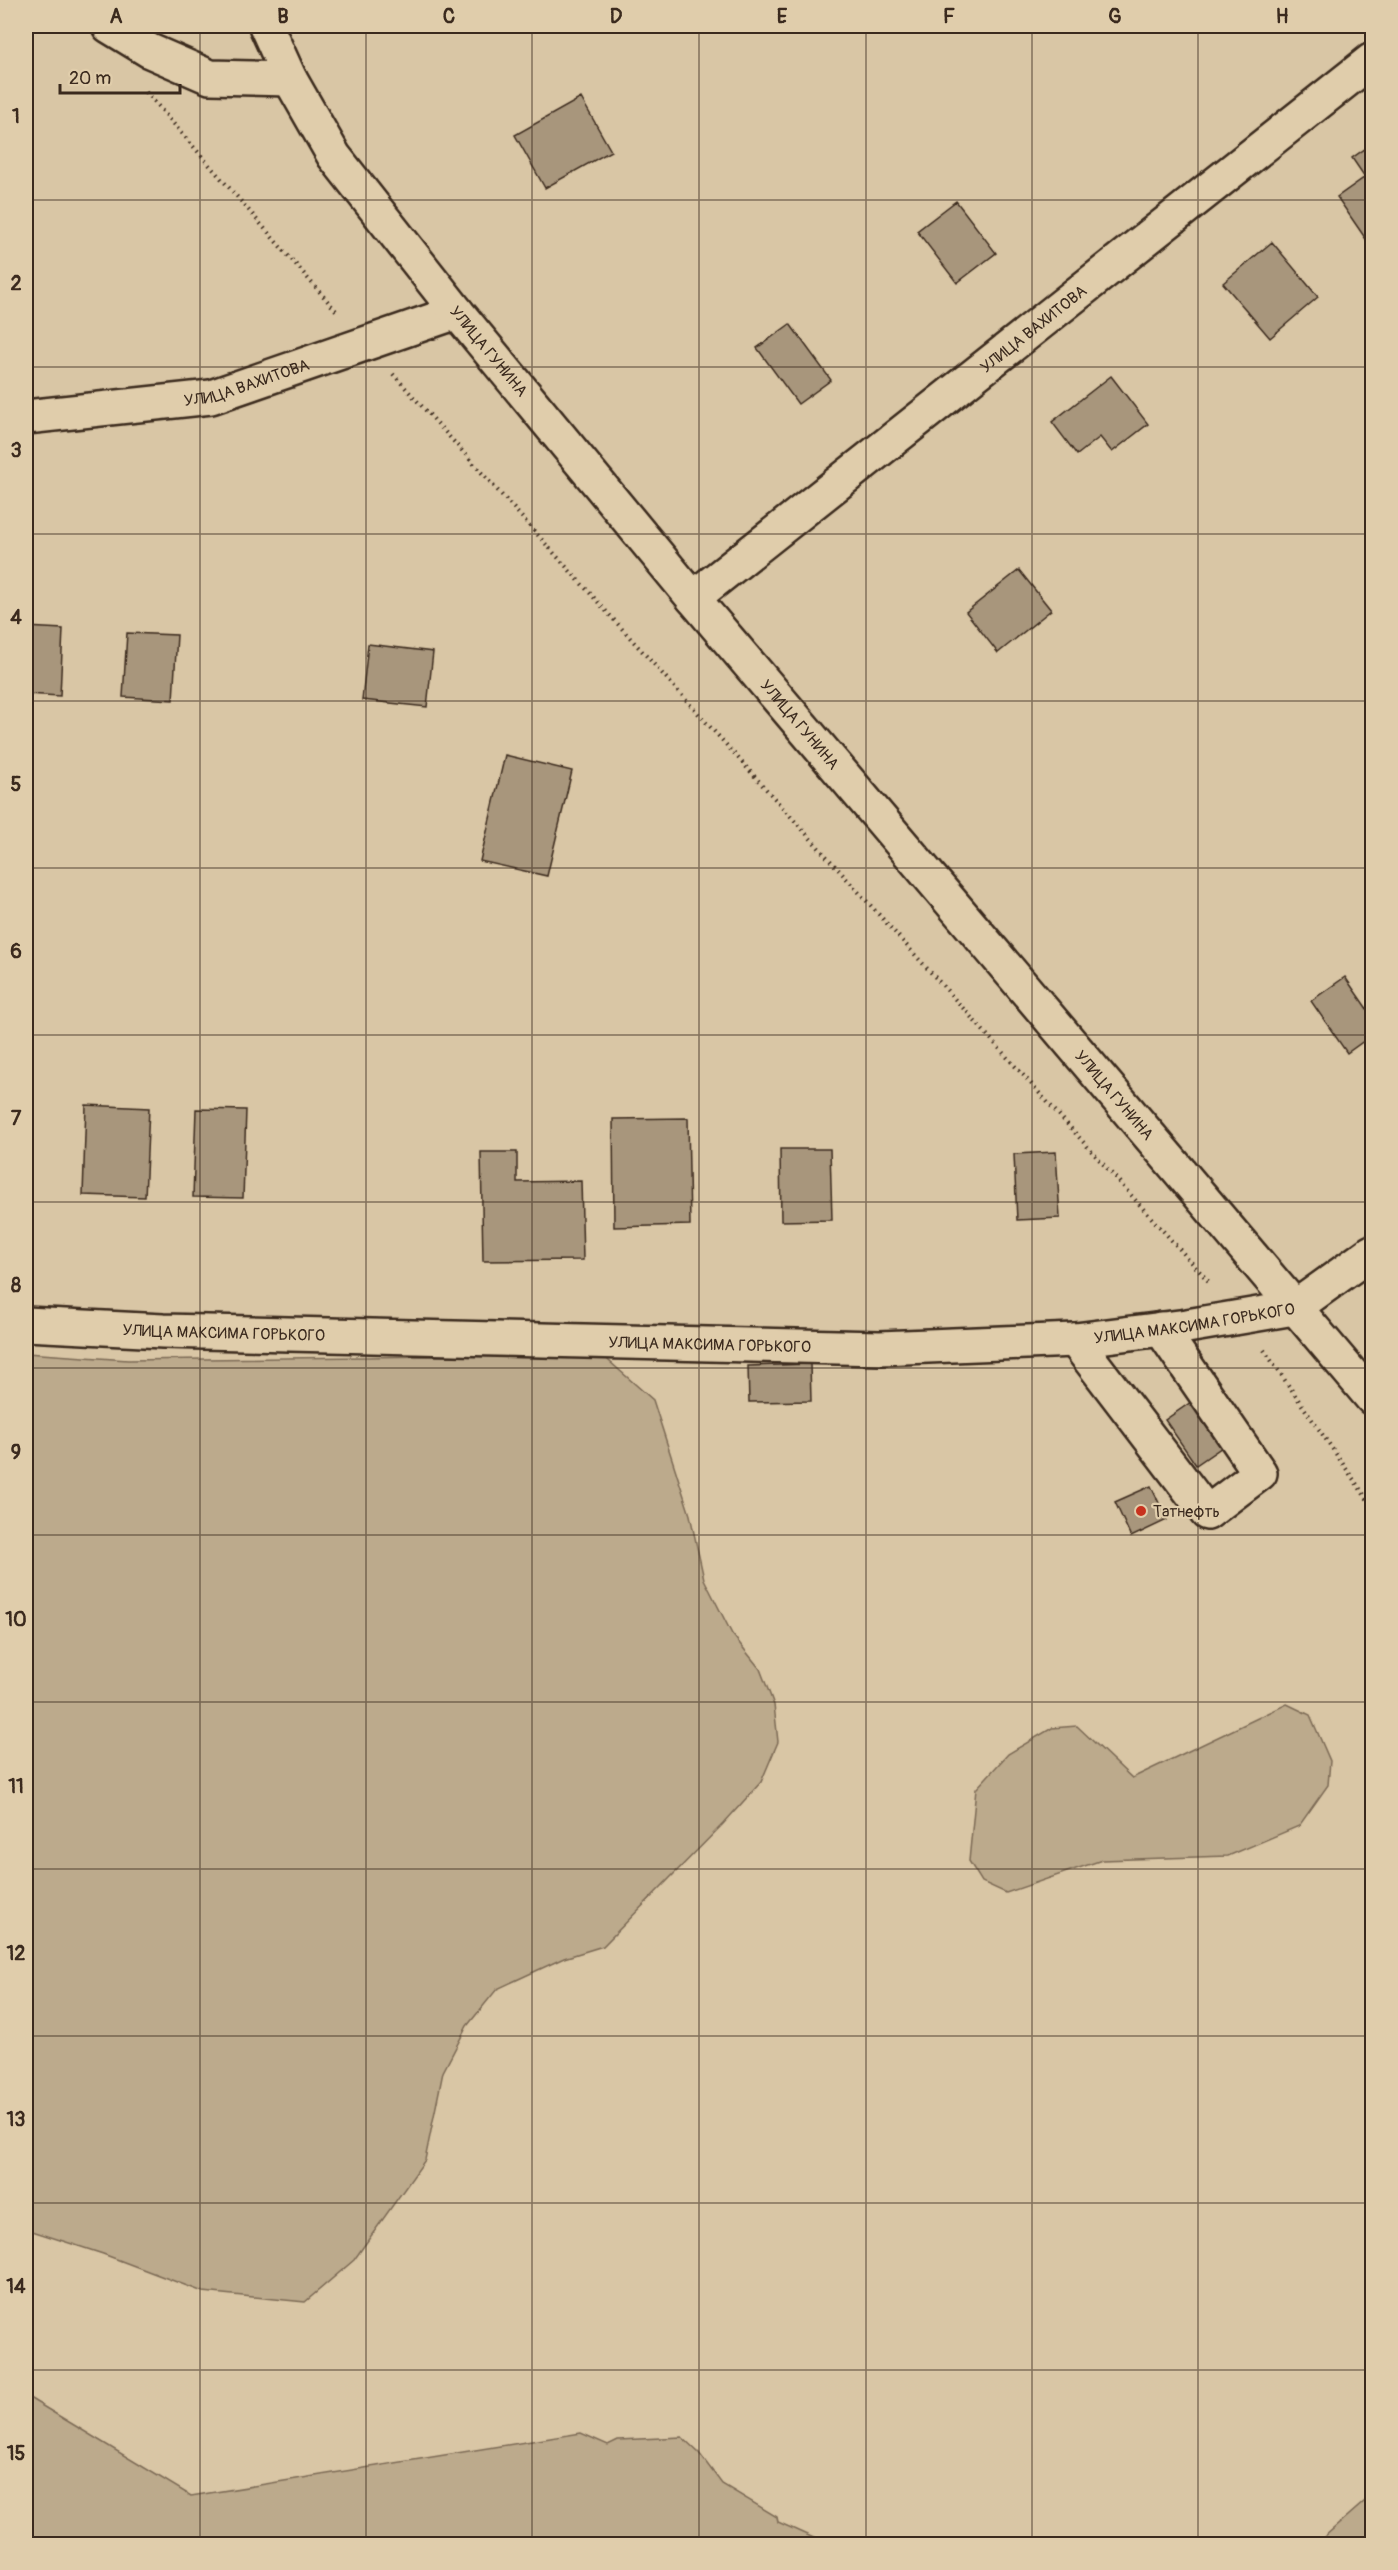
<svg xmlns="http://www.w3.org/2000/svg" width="1398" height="2570" font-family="Pangolin,sans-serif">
<rect width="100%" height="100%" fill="#d9c6a5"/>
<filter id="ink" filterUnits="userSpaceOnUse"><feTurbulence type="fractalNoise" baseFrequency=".0167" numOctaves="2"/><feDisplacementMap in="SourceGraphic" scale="12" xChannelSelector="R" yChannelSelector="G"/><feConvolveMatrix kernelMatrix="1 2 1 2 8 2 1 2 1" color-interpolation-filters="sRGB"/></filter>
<g filter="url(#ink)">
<path fill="#bcaa8c" stroke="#7c6a55" stroke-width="1.5" d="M26 1353 128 1360 601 1354 653 1400 690 1515 704 1579 732 1634 760 1669 774 1705 778 1742 761 1782 723 1824 603 1946 564 1958 497 1989 467 2026 443 2072 425 2160 354 2260 305 2302 203 2292 103 2254 26 2229Z
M1287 1704 1310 1715 1330 1761 1328 1785 1299 1826 1228 1856 1102 1860 1006 1893 982 1882 969 1861 976 1789 1008 1754 1052 1728 1077 1726 1132 1778Z
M26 2396 191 2496 581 2433 608 2445 618 2440 682 2437 699 2453 722 2484 777 2517 778 2522 827 2544H26Z
M1372 2495V2544H1316Z"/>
<path fill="#a8967c" stroke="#3b2a1e" stroke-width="1.5" d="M581 98 611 151 545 188 515 135Z
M1372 144V248L1337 197 1365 177 1352 158Z
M956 201 996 253 957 283 917 231Z
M1272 242 1318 297 1270 338 1223 283Z
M790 324 831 380 798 404 757 348Z
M1111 376 1148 424 1112 452 1100 437 1077 455 1052 422Z
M1019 570 1051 610 998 653 966 612Z
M26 627 63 629 60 696 26 694Z
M127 633 177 635 173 700 123 697Z
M368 644 433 652 427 707 362 700Z
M505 755 572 771 547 876 480 861Z
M1345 977 1372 1016V1035L1347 1053 1311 1001Z
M86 1105 149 1108 145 1197 83 1195Z
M196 1109 246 1110 243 1198 193 1197Z
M688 1118 690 1225 614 1227 613 1119Z
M780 1149H830L832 1220 781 1221Z
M481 1152H517V1182L581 1181 583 1260 483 1261Z
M1056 1152 1060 1218 1017 1220 1014 1154Z
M810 1364 811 1401 749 1402 748 1366Z
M1194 1400 1225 1445 1196 1465 1165 1420Z
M1151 1486 1167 1520 1131 1537 1115 1502Z"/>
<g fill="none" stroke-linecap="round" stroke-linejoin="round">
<g stroke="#3b2a1e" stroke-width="38">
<g id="minor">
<path d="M109 26 150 51 210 77 290 79"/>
<path id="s1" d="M26 417 211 397 457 312"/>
<path id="s2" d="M693 598 1372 60"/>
<path id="s3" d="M26 1324 163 1331 880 1348 1075 1340 1187 1326 1294 1308 1372 1252"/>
<path d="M1075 1340 1207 1513 1260 1473 1161 1329"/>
</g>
</g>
<g stroke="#3b2a1e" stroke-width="38">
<g id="major">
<path id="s4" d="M266 26 290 79 334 156 457 312 693 598 1372 1398"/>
</g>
</g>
<path stroke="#3b2a1e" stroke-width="4" stroke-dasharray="1.5 4.5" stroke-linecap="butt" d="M146 92 338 313
M393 374 1210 1283
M1264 1350 1372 1506"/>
<use href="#minor" stroke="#e0cdab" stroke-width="33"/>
<use href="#major" stroke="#e0cdab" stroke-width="33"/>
</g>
</g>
<path fill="none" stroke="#3b2a1e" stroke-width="1.5" stroke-opacity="0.55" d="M200 26V2544M366 26V2544M532 26V2544M699 26V2544M866 26V2544M1032 26V2544M1198 26V2544M26 200H1372M26 367H1372M26 534H1372M26 701H1372M26 868H1372M26 1035H1372M26 1202H1372M26 1368H1372M26 1535H1372M26 1702H1372M26 1869H1372M26 2036H1372M26 2203H1372M26 2370H1372"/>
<circle fill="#c8321e" stroke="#e0cdab" stroke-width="2" cx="1141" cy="1511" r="6"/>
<g text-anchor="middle" stroke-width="4.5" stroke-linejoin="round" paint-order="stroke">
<g font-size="16" fill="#3b2a1e" stroke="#e0cdab">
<text dy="6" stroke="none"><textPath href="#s2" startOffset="434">УЛИЦА ВАХИТОВА</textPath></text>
<text dy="6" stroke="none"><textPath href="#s4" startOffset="396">УЛИЦА ГУНИНА</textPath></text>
<text dy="6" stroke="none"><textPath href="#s1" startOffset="224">УЛИЦА ВАХИТОВА</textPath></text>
<text dy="6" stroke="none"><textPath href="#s4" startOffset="882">УЛИЦА ГУНИНА</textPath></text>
<text dy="6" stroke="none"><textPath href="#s4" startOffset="1368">УЛИЦА ГУНИНА</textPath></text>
<text dy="6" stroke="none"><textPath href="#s3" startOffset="1170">УЛИЦА МАКСИМА ГОРЬКОГО</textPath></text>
<text dy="6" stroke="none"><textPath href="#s3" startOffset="198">УЛИЦА МАКСИМА ГОРЬКОГО</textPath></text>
<text dy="6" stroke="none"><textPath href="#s3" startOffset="684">УЛИЦА МАКСИМА ГОРЬКОГО</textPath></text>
</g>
<g font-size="16" fill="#3b2a1e" stroke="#e0cdab" text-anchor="start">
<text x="1153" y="1517">Татнефть</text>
</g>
</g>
<rect width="1398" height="2570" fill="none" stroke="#e0cdab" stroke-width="66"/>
<path d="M60 84v9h120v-9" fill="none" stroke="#3b2a1e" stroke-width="3"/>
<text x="69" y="84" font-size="18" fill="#3b2a1e" stroke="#e0cdab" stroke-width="4.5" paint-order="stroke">20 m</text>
<rect x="33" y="33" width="1332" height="2504" fill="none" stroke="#3b2a1e" stroke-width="2"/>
<g font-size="20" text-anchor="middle" font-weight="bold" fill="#3b2a1e">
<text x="116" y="23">A</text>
<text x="283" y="23">B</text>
<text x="449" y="23">C</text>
<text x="616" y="23">D</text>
<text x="782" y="23">E</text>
<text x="949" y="23">F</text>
<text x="1115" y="23">G</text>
<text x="1282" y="23">H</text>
<text x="16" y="123">1</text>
<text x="16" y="290">2</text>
<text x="16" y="457">3</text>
<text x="16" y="624">4</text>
<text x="16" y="791">5</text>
<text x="16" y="958">6</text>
<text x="16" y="1125">7</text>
<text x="16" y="1292">8</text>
<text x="16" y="1459">9</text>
<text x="16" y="1626">10</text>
<text x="16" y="1793">11</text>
<text x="16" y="1960">12</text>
<text x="16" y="2126">13</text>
<text x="16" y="2293">14</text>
<text x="16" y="2460">15</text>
</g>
</svg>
